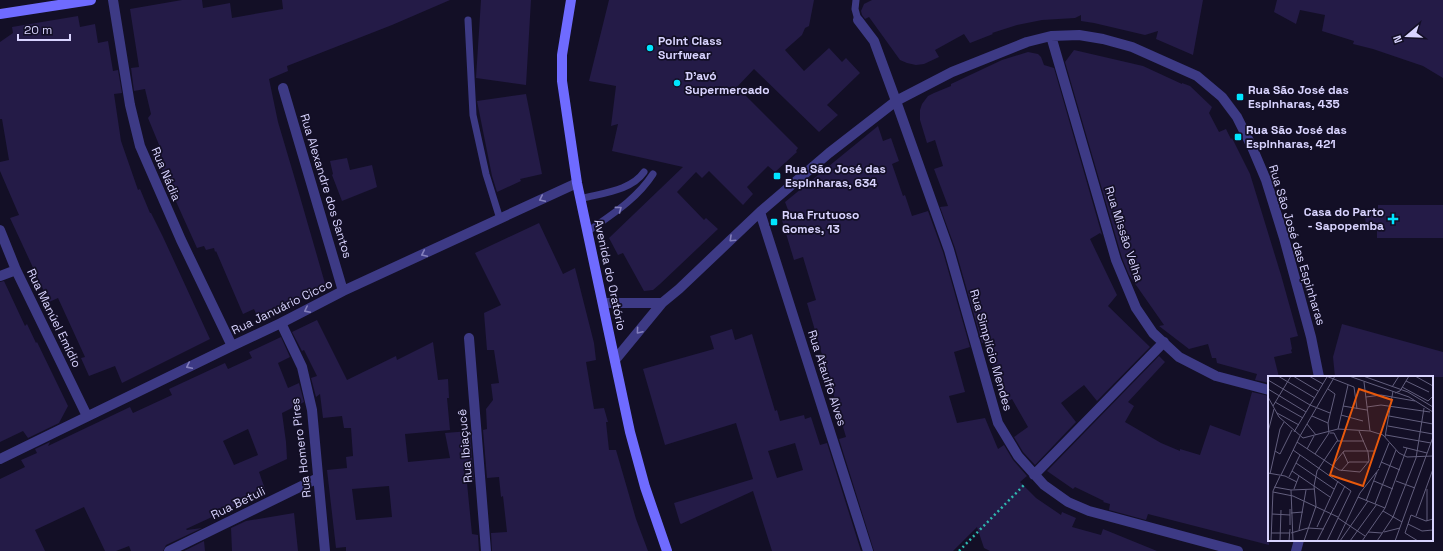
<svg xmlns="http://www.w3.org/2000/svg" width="1443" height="551" font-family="'Space Grotesk',sans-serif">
<rect width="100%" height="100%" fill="#130f26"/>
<path fill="#241b47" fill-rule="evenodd" d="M182 0H202L203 8 230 3 232 18 283 9 282 0H450L392 25 287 66 288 71 269 79 278 122 294 176 326 287 258 318 254 309 243 314 216 251 215 252 214 248 206 250 204 246 197 248 155 155 162 152 148 118 151 114 145 89 134 91 131 68 139 67 130 9Z
M481 0H531L526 85 476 78Z
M609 0H814L809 26 805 28 802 35 785 50 804 71 829 48 842 62 846 58 860 73 827 105 838 115 819 132 754 69 737 87 798 148 796 151 797 152 775 172 768 166 747 187 753 194 743 205 709 171 702 178 696 172 677 192 704 220 706 218 718 229 660 284 653 290 644 291 623 253 618 255 609 238 683 167 612 151 618 124 611 126 616 86 589 81Z
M872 0H1203L1193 55 1156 39 1158 31 1145 35 1094 23 1081 21V15L1075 18 1042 20 1017 25 992 33 993 34 970 43 964 34 935 50 939 57 924 64 916 65 907 63 900 60 869 17 865 19 862 15 861 11 864 4Z
M1277 0H1443V78L1423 66 1373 49 1353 44 1354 41 1322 31 1325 15 1300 10 1296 24 1274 12Z
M78 16 80 27 95 24 98 43 108 41 113 71 118 70 122 93 114 94 121 141 138 190 140 189 150 213H151L163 237 210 339 122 383 115 366 89 376 81 358 85 357 58 298 49 302 10 218 19 215 0 171V162L9 160 2 119H0V42L13 33 12 27Z
M1074 50 1143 66 1182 84V83L1190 86 1212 107 1209 113 1219 132 1226 129 1231 139 1232 138 1250 174 1281 275 1298 336 1290 338 1292 349 1291 350 1292 353 1274 357 1279 377H1269V383L1255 380 1257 374 1217 363 1216 358H1212L1208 344 1189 349 1159 326 1164 325 1129 275 1122 258 1065 62Z
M1028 52 1038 54 1041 57 1044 65 1054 68 1102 235 1100 233 1090 239 1117 295 1108 306 1150 347 1097 401 1084 385 1061 403 1076 422 1035 465 1023 452 1014 437 1028 427 1012 399 1005 403 985 342 982 343 955 248 940 207 948 206 934 169 943 166 935 140 927 143 920 120V110L922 104 928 96 934 93 951 86V84L1002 60Z
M526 94 542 174 520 179 521 181 497 192 492 176 477 101Z
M878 126 883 141 891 138 899 161 892 164 903 196 905 195 912 216 928 211 943 252 970 347 954 352 965 392 949 396 957 423 985 418 998 449 1004 445 1013 460 1027 476 1020 482 1036 498 1061 515 1062 512 1076 518 1072 527 1101 535 1103 529 1157 551H990L984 548 977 527 953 551H874L839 439 846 437 807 303 816 300 803 257 794 260 781 217 790 215 785 202Z
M347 158 350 170 372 165 377 187 342 201 332 175 333 174 330 161Z
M1378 205H1443V238H1377V231H1366L1365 213H1378Z
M539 223 563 274 575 268 594 343 596 360 586 362 594 409 604 408 608 422H606L609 450H616L636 519 648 551H492L491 533 507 532 503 496 501 497 499 477 487 478 483 430 487 429 486 409 493 400 491 384 499 383 494 350H487L484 313 501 305 475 253Z
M4 281 25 326 27 324 36 343 37 342 68 406 59 423 28 438 23 431 0 442V282Z
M317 320 347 380 396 356 397 360 433 342 438 380 448 379 449 398H447L450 430 405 434 408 462 450 458 445 433 470 431 474 480H467V483L472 534 478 535 479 551H346V547L336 548 327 470 347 468 346 457 353 456 351 428H344L342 416 323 418 320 394 316 397 311 378 317 376 304 350 302 351 292 332ZM389 486 392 517 356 520 352 489Z
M1342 324 1443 352V377H1335L1333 357Z
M732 329 735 340 752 334 775 411 777 410 780 421 804 415 805 419 811 417 820 445 827 443 861 551H772L753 491 681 524 680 523 674 503 753 479 736 423 665 445 643 369 714 349 710 336ZM795 443 803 470 777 478 768 451Z
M281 337 290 357 278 363 288 388 299 383 304 402 282 413 286 442 287 459 259 472 266 492 186 529 187 530 202 528 166 545 163 551H131L129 546 116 551H105L84 507 35 530 45 551H0V479L25 467 21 460 37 453 35 449 50 442 48 446 130 407 133 413 172 395 169 389 225 363 228 369 252 358 249 352ZM248 429 258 455 234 465 223 441Z
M1159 356 1165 362 1128 402 1134 406 1125 422 1161 443 1180 451V449L1200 455 1210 425 1240 436 1252 392 1269 396V545L1148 514 1146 520 1109 510 1110 504 1103 502 1104 501 1075 487 1073 489 1047 471Z
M294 513 298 551H232L231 528 246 521Z
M204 541 205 551H184Z"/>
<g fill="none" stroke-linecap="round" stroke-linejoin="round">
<path stroke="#2fb8b0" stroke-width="2.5" stroke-dasharray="2 3" stroke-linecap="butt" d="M959 551 1025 484"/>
<path stroke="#3d3a85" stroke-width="7" d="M856 0 855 9 858 20
M468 20 473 115 486 174 500 219
M580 199C601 193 631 191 644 172
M587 232C611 215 637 199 653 174"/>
<path stroke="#3d3a85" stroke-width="10" d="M113 0 130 105 140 146 181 240 232 346
M858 20 874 41 896 101 949 250 998 423 1018 456 1044 485 1068 502 1089 511 1238 551
M1051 36 1116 260 1136 308 1153 333 1179 357 1216 376 1269 390
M283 88 343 291
M760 212 868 551
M0 230 16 270 87 416
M0 276 16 270
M603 303H662
M281 323 302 367 312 410 325 551
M469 338 486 551
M615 360 662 303 679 289 760 212 829 153 896 101 952 72 1027 42 1051 36 1079 35 1103 39 1132 47 1197 76 1222 97 1237 117 1252 147 1266 180 1284 238 1311 337 1319 377
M0 459 232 346 281 323 343 291 577 183
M1034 475 1164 342
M169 551 318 478
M1296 551 1299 540"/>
<path stroke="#6f6bff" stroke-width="10" d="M571 0 562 55V81L577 183 630 432 645 487 667 551
M0 14 91 0"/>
</g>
<defs><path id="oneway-chevron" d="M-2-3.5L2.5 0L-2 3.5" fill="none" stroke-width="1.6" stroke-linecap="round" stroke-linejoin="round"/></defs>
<g stroke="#837fbc">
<use href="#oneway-chevron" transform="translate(542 199) rotate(155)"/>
<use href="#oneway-chevron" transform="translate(619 209) rotate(-37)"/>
<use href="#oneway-chevron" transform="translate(732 239) rotate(137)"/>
<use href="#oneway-chevron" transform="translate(424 254) rotate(155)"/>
<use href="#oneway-chevron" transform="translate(307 310) rotate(153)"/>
<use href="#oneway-chevron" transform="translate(639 331) rotate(130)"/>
<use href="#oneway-chevron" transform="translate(189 366) rotate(154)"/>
</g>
<g fill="#00e5ff" stroke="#130f26" stroke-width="1.5">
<circle cx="650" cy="48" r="4"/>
<circle cx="677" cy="83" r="4"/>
<rect x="1236" y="93" width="8" height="8" rx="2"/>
<rect x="1234" y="133" width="8" height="8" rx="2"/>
<rect x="773" y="172" width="8" height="8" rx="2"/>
<path d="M1391 213h4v4h4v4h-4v4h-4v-4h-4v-4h4z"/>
<rect x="770" y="218" width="8" height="8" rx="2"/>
</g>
<g text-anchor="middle" stroke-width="3.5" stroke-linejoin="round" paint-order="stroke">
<g font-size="12" font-weight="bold" fill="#d9d4ff" stroke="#130f26" text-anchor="start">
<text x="658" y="45">Point Class<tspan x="658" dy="14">Surfwear</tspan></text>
<text x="685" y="80">D'avó<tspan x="685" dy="14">Supermercado</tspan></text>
<text x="1248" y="94">Rua São José das<tspan x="1248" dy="14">Espinharas, 435</tspan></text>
<text x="1246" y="134">Rua São José das<tspan x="1246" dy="14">Espinharas, 421</tspan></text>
<text x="785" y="173">Rua São José das<tspan x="785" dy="14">Espinharas, 634</tspan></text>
<text x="1384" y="216" text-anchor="end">Casa do Parto<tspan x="1384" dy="14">- Sapopemba</tspan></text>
<text x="782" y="219">Rua Frutuoso<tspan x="782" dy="14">Gomes, 13</tspan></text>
</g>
<g font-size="12" fill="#d9d4ff" stroke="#130f26">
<text transform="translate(166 174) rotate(67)" y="4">Rua Nádia</text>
<text transform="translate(326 186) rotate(73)" y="4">Rua Alexandre dos Santos</text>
<text transform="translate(1124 234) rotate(72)" y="4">Rua Missão Velha</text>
<text transform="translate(1297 245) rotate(73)" y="4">Rua São José das Espinharas</text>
<text transform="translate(610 275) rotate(78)" y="4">Avenida do Oratório</text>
<text transform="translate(282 307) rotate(-26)" y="4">Rua Januário Cicco</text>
<text transform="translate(54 318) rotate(64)" y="4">Rua Manúel Emídio</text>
<text transform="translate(991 350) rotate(74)" y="4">Rua Simplício Mendes</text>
<text transform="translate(827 378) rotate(72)" y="4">Rua Ataulfo Alves</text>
<text transform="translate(465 446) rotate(-95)" y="4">Rua Ibiaçucê</text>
<text transform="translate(301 448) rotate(-97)" y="4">Rua Homero Pires</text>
<text transform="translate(238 503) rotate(-26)" y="4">Rua Betuli</text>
</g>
</g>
<g transform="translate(1268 376)">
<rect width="165" height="165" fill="#130f26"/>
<path fill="none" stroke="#625e7d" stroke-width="1" d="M10 0 47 22M25 0 50 15M41 0 55 8M58 0 86 11 89 33M81 0 141 21 165 36M95 0 140 16 165 31M147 0 165 10M0 4 42 29 62 37M138 5 161 16M96 6 102 55M124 11 131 0M134 11 160 25 165 20M0 13 38 36M127 17 132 15 141 0M0 21 11 41 35 62 70 53 102 55 115 59 131 77 139 81 165 80M98 21 113 19 147 25M7 26 35 42M5 30 23 0M75 30 99 34M99 31 113 29 162 36M9 37 31 49M73 39 95 45M44 40 60 47M121 40 165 48M39 48 48 59M120 50 165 58M70 53 80 9M0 56 6 33M26 56 59 1M62 57H66L70 65M118 59 163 67M117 61 125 15M29 66 71 94 92 96 101 85 100 76 91 55M135 71 159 77M39 73 46 60M25 74 83 115 59 165M7 75 12 78 24 54M75 76 80 87M47 78 61 57 60 47 67 18 60 13M113 86 132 94M28 87 66 113M64 90 76 75H106M111 92 121 67M24 95 62 121M73 95 81 86H101M0 97 17 100 29 106M2 98 12 53 16 46M13 99 32 60 67 0M21 101 32 79M106 105 125 113M128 105 147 112M6 111 23 114 47 113M26 113 31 100M159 113V145M23 114 25 165M5 116 25 120 70 141M90 121 117 132M98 125 109 96M107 128 128 74M115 135 134 146M23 137 35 136M4 138 22 139M148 140 165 93M70 142 97 160M140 148 154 155 165 154M22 149V133M49 151 70 105M31 154 38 114M100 156 114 157M116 156 132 152M3 157H22M23 157 40 152 56 153M3 165 5 115 12 100M12 165 13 134M21 165 22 153M36 165 48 130 46 110 49 95 69 65H96M49 165 77 110M69 165 92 117 111 93M72 165 100 125M82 165 109 128M94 165 117 132 139 72M109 165 125 141 148 82 156 32M127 165 165 61M150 165 137 157 143 139 158 145 165 143"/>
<path fill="#e8590c" fill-opacity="0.15" stroke="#e8590c" stroke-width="2" d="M91 13 124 24 95 110 62 99Z"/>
<rect width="165" height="165" fill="none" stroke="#d9d4ff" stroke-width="2"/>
</g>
<g transform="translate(1407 36) rotate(251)" stroke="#130f26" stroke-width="3" paint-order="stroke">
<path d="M0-3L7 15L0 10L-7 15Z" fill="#d9d4ff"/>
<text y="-6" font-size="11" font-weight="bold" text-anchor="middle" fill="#d9d4ff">N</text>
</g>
<path d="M18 34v6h52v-6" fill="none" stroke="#d9d4ff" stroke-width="2"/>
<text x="24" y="34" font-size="12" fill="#d9d4ff" stroke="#130f26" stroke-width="3" paint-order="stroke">20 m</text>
</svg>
